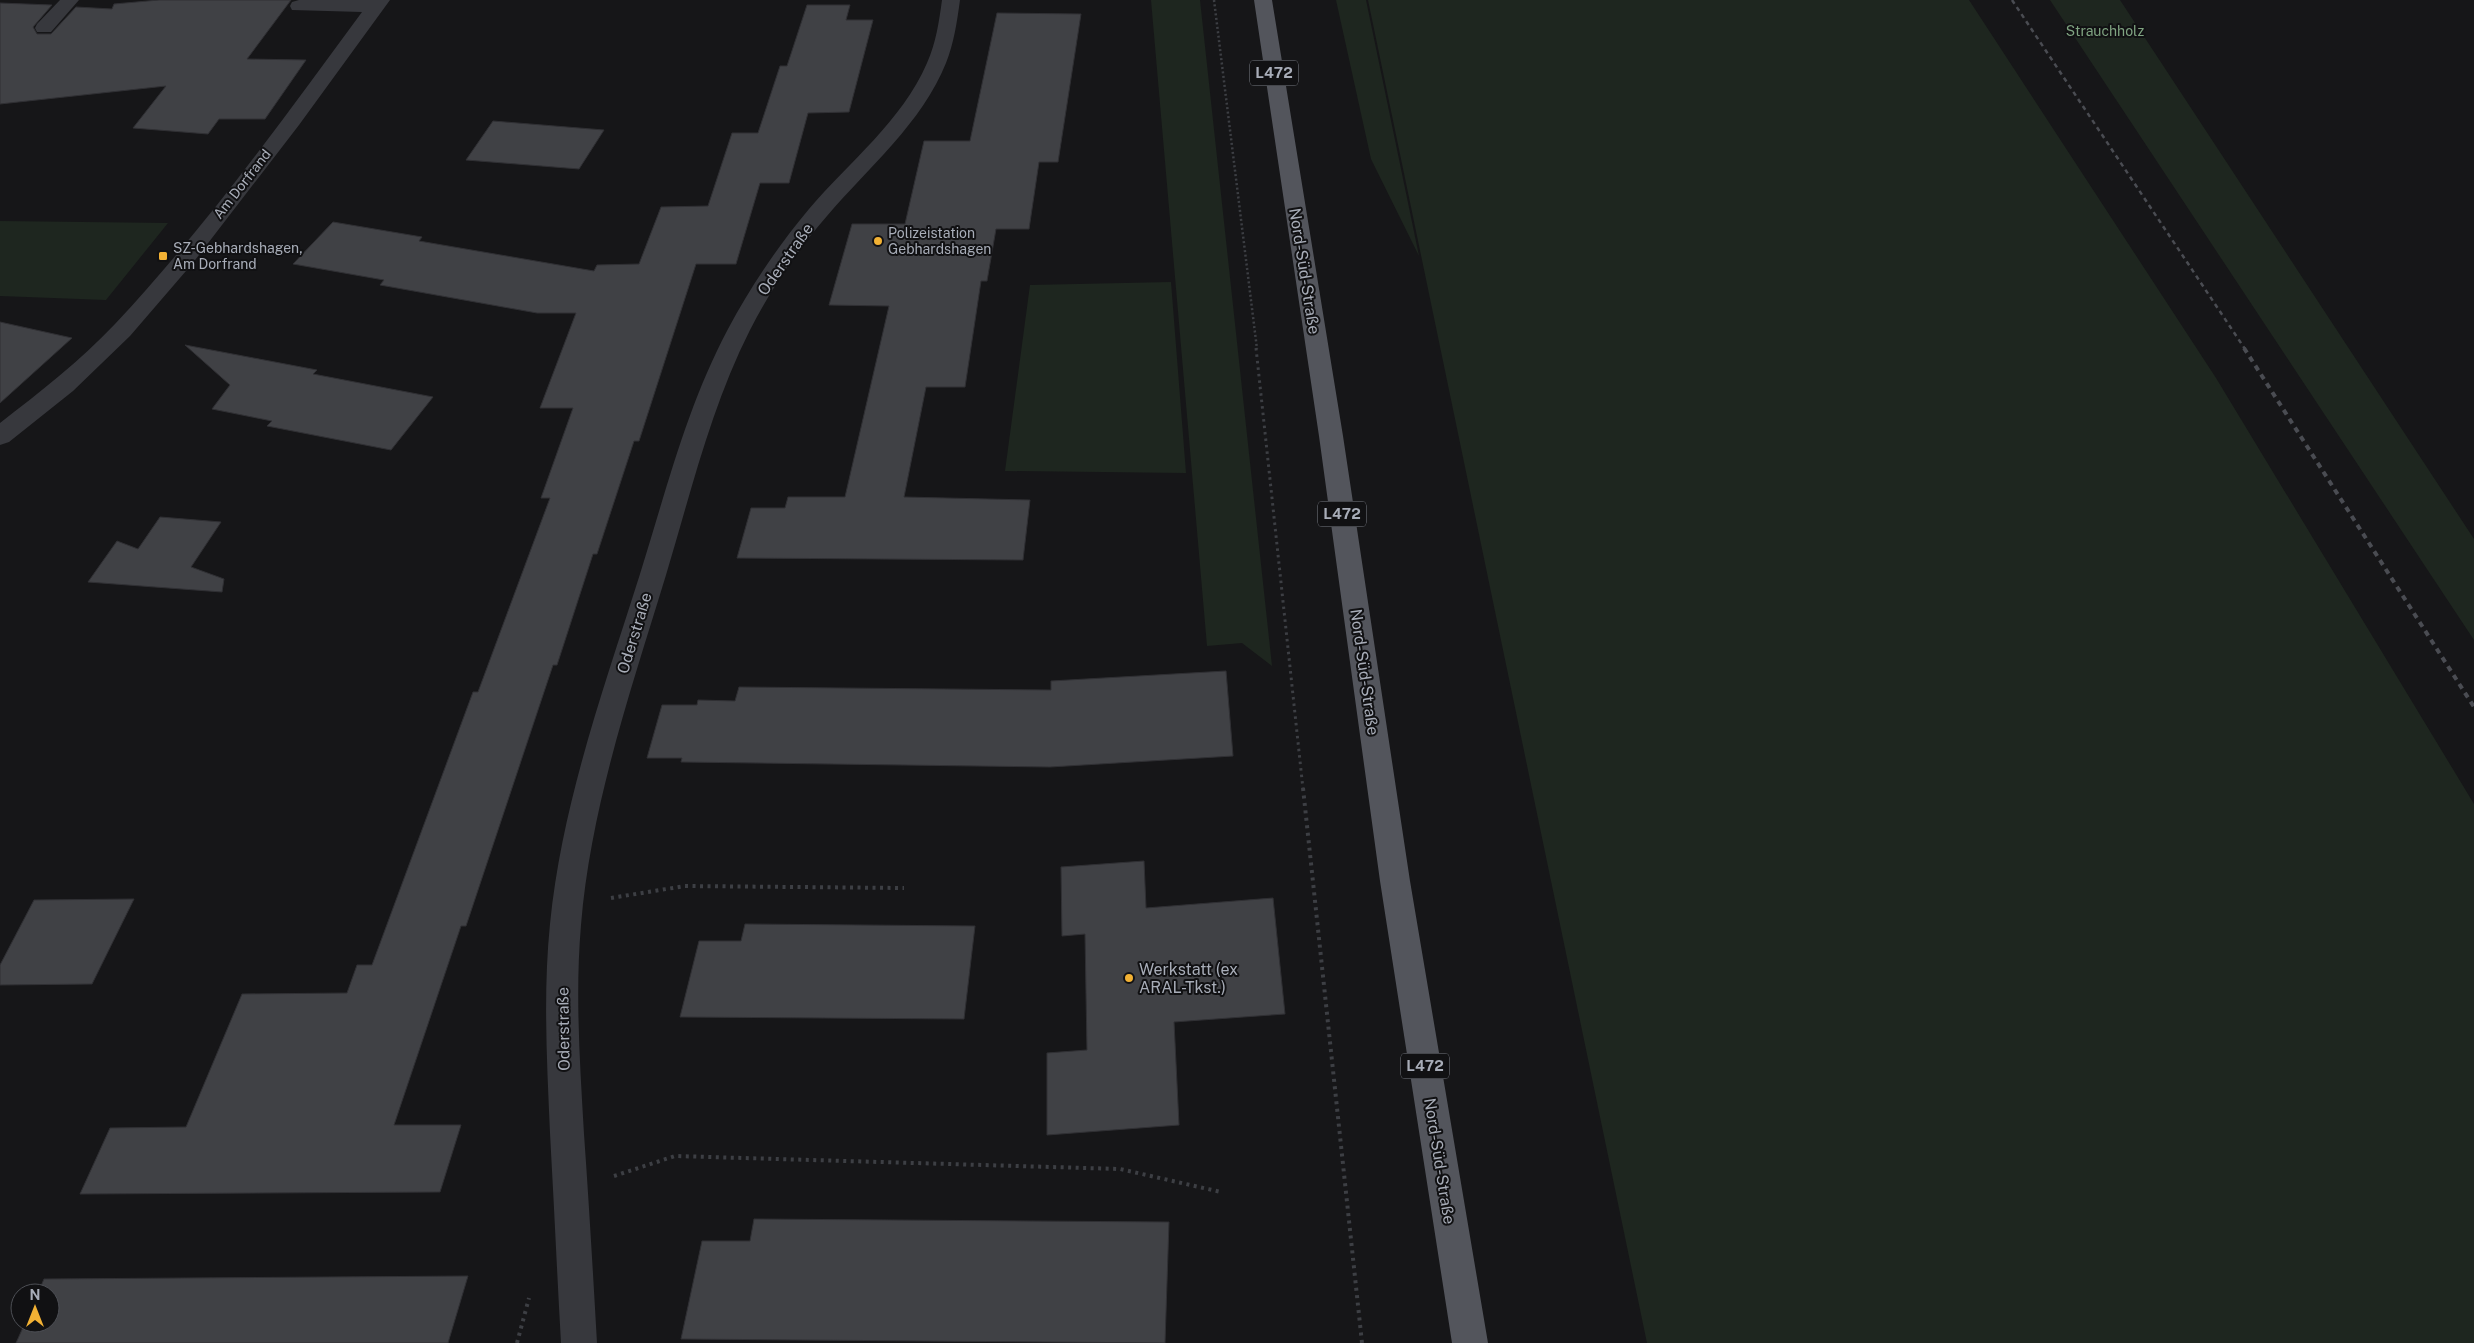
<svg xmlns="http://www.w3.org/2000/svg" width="2474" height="1343" font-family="'Public Sans',sans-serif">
<rect width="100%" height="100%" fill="#161618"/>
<path fill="#1e261f" d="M1151 0H1200L1272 666 1242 643 1207 646Z
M1336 0H1366L1419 256 1371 159Z
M1368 0H1969L2216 378 2474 804V1343H1647Z
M2050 0H2120L2474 539V640Z
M0 221 168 223 106 300 0 296Z
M1171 282 1186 473 1005 471 1030 285Z"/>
<path fill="#404145" stroke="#303034" d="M159 0H291L247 59 306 60 265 119H219L208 134 133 128 166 86 0 104V3L52 5 33 27 37 34H51L76 7 112 9 114 4Z
M807 5H850L846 20H873L849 112 808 113 789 183H760L736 264H696L639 441H634L597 554H593L557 665H553L466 926H461L394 1125H461L440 1192 80 1194 110 1128 186 1127 242 994 347 993 357 965H372L473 692H478L550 498H541L573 408H540L576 313H537L380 285 384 280 293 264 333 222 422 237 419 241 594 271 597 265 639 264 661 207 708 206 732 133H758L780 66H787Z
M997 13 1081 14 1058 162H1039L1029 229H996L987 281H981L965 387H926L904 497 1030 500 1023 560 737 558 751 508H785L788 497H845L889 306 829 305 852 224H905L924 141H970Z
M493 121 604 130 579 169 466 160Z
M0 322 72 338 0 403Z
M185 345 317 370 313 374 433 397 391 450 267 426 272 421 212 409 230 385Z
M160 517 221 522 191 567 224 579 222 592 88 582 117 541 138 549Z
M1226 671 1233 756 1050 767 681 762 682 758H647L662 705H697L698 700 735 701 739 687 1051 690V681Z
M1144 861 1146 908 1273 898 1285 1014 1174 1022 1179 1125 1047 1135V1053L1087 1050 1085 934 1062 936 1061 867Z
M134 899 92 984 0 985V965L34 900Z
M745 924 975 926 964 1019 680 1017 699 941H741Z
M754 1219 1169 1222 1165 1343 681 1339 702 1241H750Z
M468 1276 448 1343H16L25 1323H50V1293H38L44 1279Z"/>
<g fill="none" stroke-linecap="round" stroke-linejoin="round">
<path stroke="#3d3f44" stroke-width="2.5" stroke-dasharray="2 2.5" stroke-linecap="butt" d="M1214 0 1257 349"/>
<path stroke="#3d3f44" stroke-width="3" stroke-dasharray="2.5 4" stroke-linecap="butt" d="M1256 348 1303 789"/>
<path stroke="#3d3f44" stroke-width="4" stroke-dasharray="3 4.5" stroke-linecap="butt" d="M1303 788 1362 1343
M611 898 685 886 904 888
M614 1176 675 1156 1120 1169 1221 1192
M517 1343 529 1298"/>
<path fill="#37383d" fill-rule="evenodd" d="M60 0H79L51 32H37L35 28 37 24Z
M299 0H390L299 125 192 264 130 336 73 391 9 442 0 445V423C40 392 80 361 115 324 205 228 284 118 362 12L292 10 290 6 292 2Z
M942 0H960C957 22 954 43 946 63 922 123 868 168 827 216 797 250 771 289 750 330 711 407 691 492 666 575 631 690 591 805 581 925 575 995 580 1064 584 1134 589 1204 593 1273 597 1343H561C557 1273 554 1203 550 1133 547 1063 543 993 550 924 562 803 604 688 640 574 666 491 687 406 728 329 751 286 778 246 809 209 849 162 902 121 927 63 936 43 939 22 942 0Z"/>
<path fill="#53555c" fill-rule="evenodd" d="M1254 0H1272L1343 436 1410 881 1488 1343H1452L1380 881 1319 436Z"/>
<path stroke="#4a4c52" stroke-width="2.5" stroke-dasharray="4.5 4" stroke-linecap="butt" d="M2012 0 2245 349"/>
<path stroke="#4a4c52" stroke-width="4" stroke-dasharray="5.5 5" stroke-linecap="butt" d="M2244 348 2474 707"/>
</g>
<g fill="#f2b134" stroke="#111113" stroke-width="2">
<circle cx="878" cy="241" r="5"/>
<rect x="158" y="251" width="10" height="10" rx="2.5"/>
<circle cx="1129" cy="978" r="5"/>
</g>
<g text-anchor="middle" stroke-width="4" stroke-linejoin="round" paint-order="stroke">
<g font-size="14" fill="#7fa381" stroke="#111113">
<text x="2105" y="36">Strauchholz</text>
</g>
<g font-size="14" fill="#a8adb8" stroke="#111113">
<text transform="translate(242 184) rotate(-52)" y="5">Am Dorfrand</text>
</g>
<g font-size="14" fill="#a8adb8" stroke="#111113" text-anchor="start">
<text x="888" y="238">Polizeistation<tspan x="888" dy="16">Gebhardshagen</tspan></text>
<text x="173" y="253">SZ-Gebhardshagen,<tspan x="173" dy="16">Am Dorfrand</tspan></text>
</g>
<g fill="#111113" stroke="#7b7e86" stroke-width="1">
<rect x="1250" y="60.5" width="48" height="25" rx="4"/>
<rect x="1318" y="501.5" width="48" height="25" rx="4"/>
<rect x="1401" y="1053.5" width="48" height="25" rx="4"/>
</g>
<g font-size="15" font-weight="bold" fill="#a8adb8">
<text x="1274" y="78">L472</text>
<text x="1342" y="519">L472</text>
<text x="1425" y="1071">L472</text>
</g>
<g font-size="16" fill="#a8adb8" stroke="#111113">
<text transform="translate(785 259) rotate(-55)" y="6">Oderstraße</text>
<text transform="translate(1305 271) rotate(81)" y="6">Nord-Süd-Straße</text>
<text transform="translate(634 633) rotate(-73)" y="6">Oderstraße</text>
<text transform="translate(1365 672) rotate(82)" y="6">Nord-Süd-Straße</text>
<text transform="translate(563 1029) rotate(-91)" y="6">Oderstraße</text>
<text transform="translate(1440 1161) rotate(81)" y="6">Nord-Süd-Straße</text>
</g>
<g font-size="16" fill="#a8adb8" stroke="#111113" text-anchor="start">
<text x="1139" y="975">Werkstatt (ex<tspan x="1139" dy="18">ARAL-Tkst.)</tspan></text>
</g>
</g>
<g transform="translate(35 1308)"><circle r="24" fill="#111113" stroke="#4d4f55"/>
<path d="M0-4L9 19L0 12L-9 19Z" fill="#f2b134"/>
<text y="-8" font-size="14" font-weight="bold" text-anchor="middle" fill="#a8adb8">N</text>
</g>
</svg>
